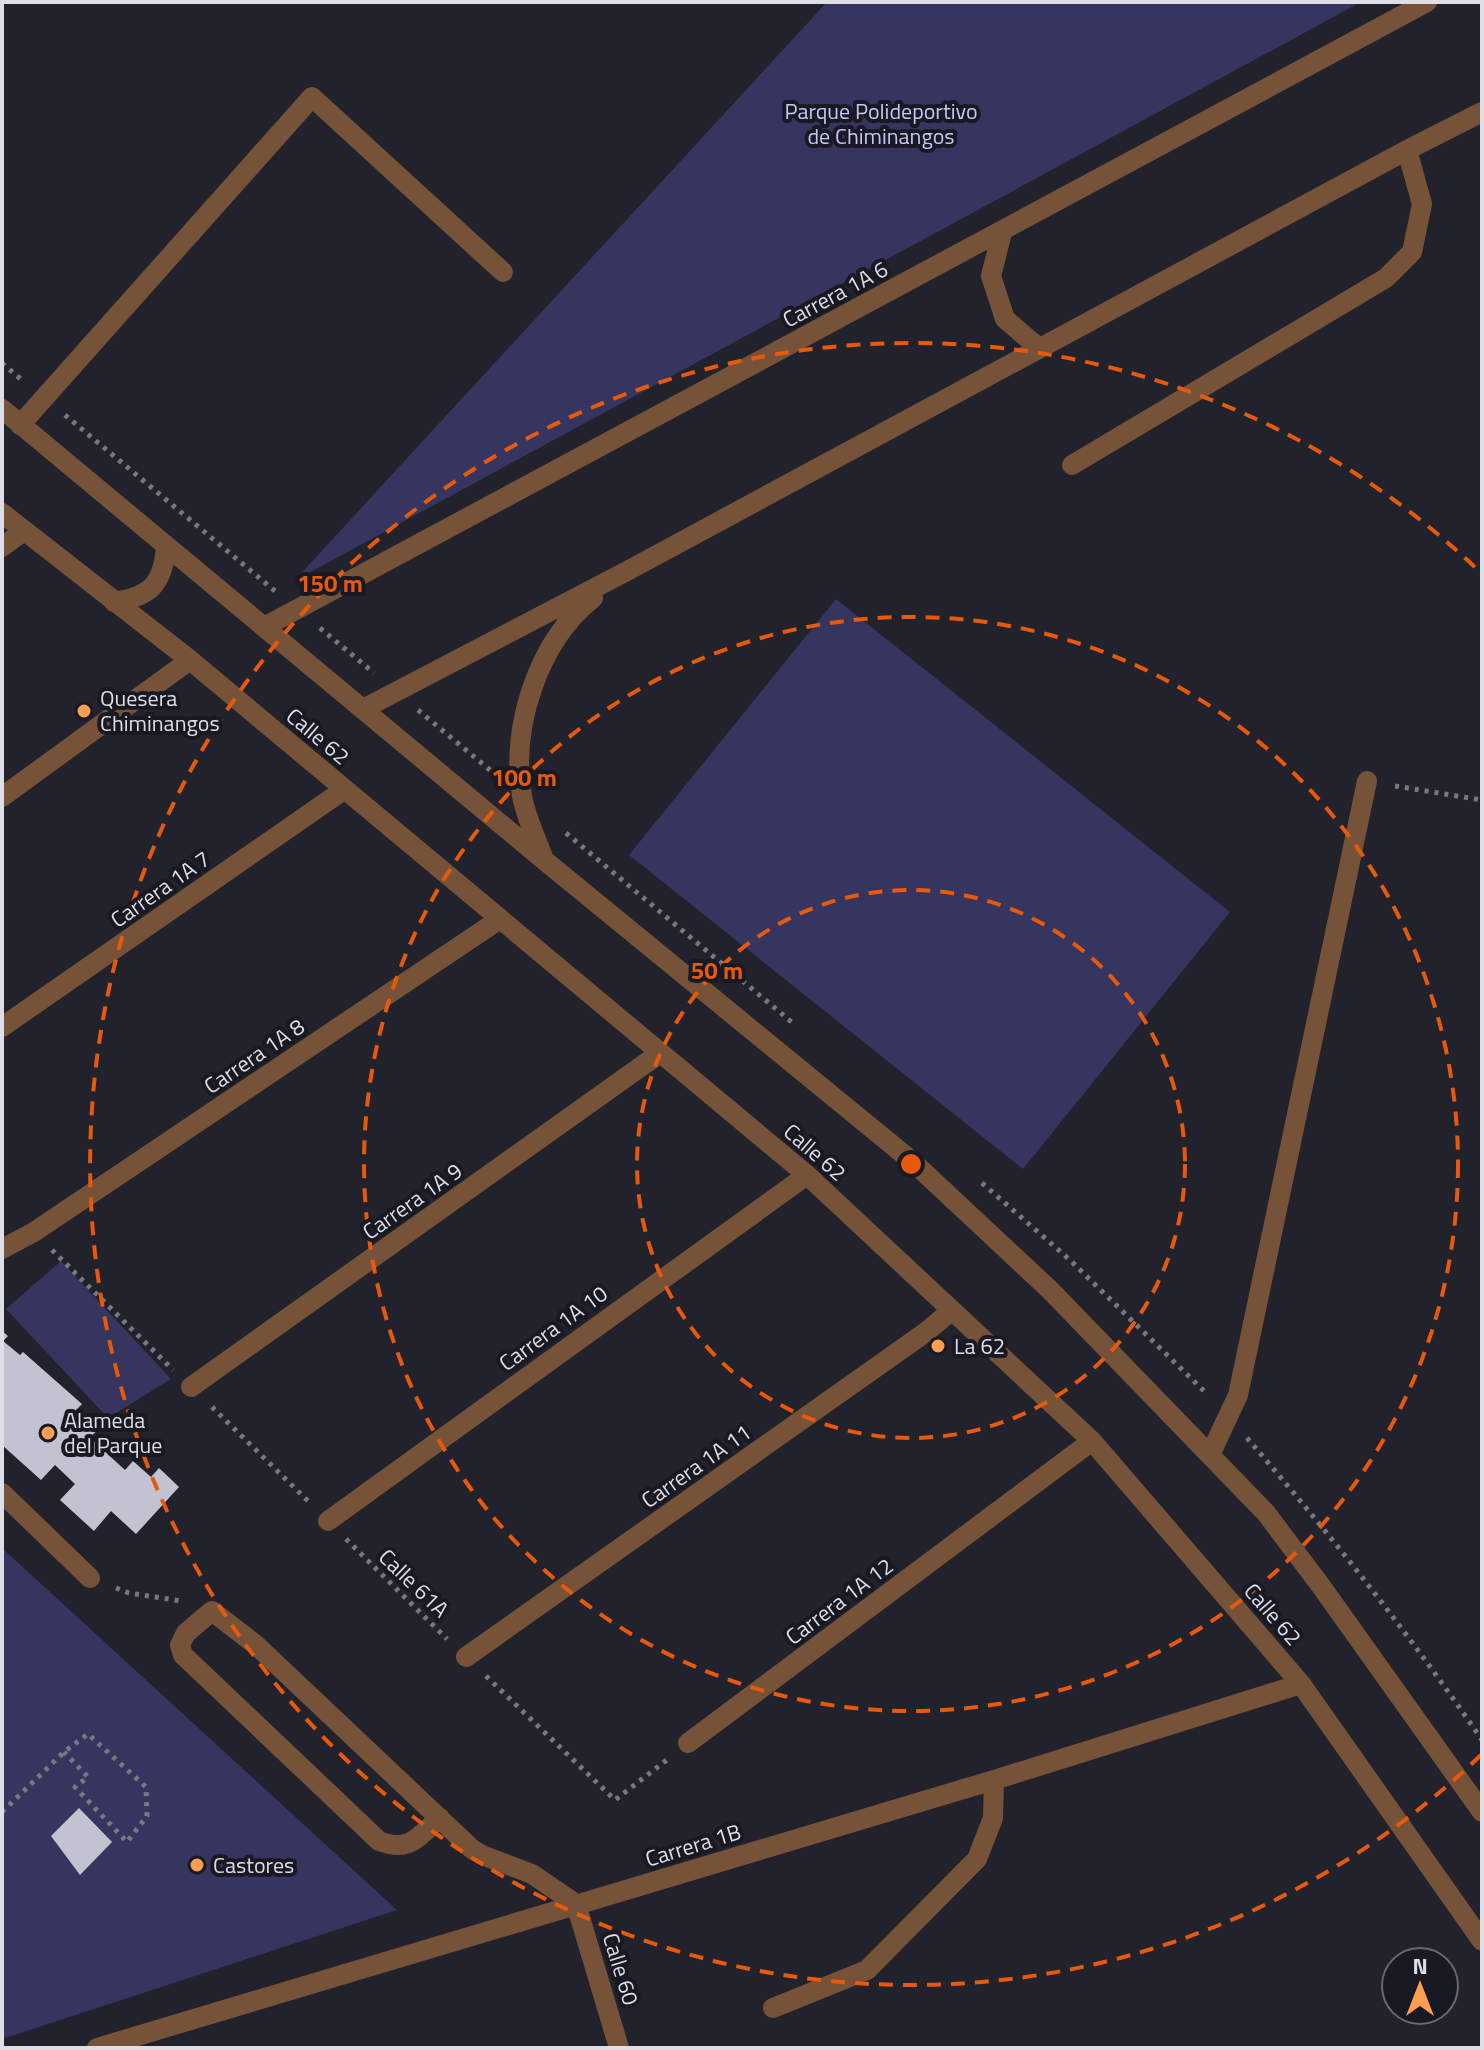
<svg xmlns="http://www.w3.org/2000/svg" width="1484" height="2050" font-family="'Titillium Web',sans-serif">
<rect width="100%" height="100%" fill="#21222c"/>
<path fill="#353560" d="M827 2H1361L294 581Z
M836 599 1230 912 1023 1169 629 855Z
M61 1261 171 1379 108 1418 6 1309Z
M2 1548 397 1910 2 2039Z"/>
<path fill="#c1c3d0" d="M2 1331 8 1336 3 1341 20 1355 23 1352 82 1404 76 1410 98 1429 90 1438 125 1470 133 1461 151 1477 159 1468 179 1487 136 1534 111 1511 94 1531 60 1500 75 1484 55 1465 41 1480 2 1445Z
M79 1808 112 1842 80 1875 51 1836Z"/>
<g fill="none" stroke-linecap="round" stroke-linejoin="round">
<path stroke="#777880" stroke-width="5" stroke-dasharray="4 6" stroke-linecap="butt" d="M2 363 23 381
M65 415 275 591
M320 628 374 673
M418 710 490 770
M1395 786 1482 800
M566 833 794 1024
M982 1183 1070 1260 1208 1395
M52 1250 173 1370
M212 1407 308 1501
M1247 1438C1330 1534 1410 1635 1482 1740
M346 1539 447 1639
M116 1588 129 1593 181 1601
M486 1676 615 1800 668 1759
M2 1812 64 1752 88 1734 146 1787 147 1816 127 1842 75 1787 88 1777 64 1752"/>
<path stroke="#765338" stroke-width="20" d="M1002 232 991 276 1005 319 1039 348
M2 409 544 860 913 1162 1050 1290 1266 1513 1321 1586 1482 1812
M20 425 312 97 503 272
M1072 465 1386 278 1412 252 1422 204 1407 150
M2 513 190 660 807 1175 1092 1441 1301 1684 1482 1941
M2 547 24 531
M114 602C150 597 163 584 166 547
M264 627 1427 2
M363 709 629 570 1407 150 1482 112
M2 797 190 660
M544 860C537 840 526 818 522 796 510 728 538 641 593 598
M2 1027 345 789
M2 1249 34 1232 500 919
M191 1387 660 1053
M1210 1455 1238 1395 1367 781
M2 1493 90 1578
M328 1521 807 1175
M466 1657 926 1332 951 1311
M688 1743 1092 1441
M440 1818C417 1837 410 1853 379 1841L183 1655 180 1645 186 1633 212 1611 256 1645 472 1849 482 1855 532 1874 576 1904 619 2048
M773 2008 867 1970 977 1859 993 1818 994 1780
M97 2048 994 1780 1301 1684"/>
</g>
<g fill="none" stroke="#e8590c" stroke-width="4" stroke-dasharray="14 10">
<circle cx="911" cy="1164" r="274"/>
<circle cx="911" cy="1164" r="547"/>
<path d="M1481 1755A821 821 0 1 1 1481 573"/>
</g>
<g fill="#fb9e50" stroke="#181922" stroke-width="3">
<circle cx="84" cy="711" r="8"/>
<circle cx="938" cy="1346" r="8"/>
<circle cx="48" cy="1433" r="8"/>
<circle cx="197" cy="1865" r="8"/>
</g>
<g text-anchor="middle" stroke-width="8" stroke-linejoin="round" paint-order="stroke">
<g font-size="22" fill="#c3c7f5" stroke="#181922">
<text x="881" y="119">Parque Polideportivo<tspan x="881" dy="25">de Chiminangos</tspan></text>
</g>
<g font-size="22" fill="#dedfe6" stroke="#181922">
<text transform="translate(835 294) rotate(-28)" y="8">Carrera 1A 6</text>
<text transform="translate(318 736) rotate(40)" y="8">Calle 62</text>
<text transform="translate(160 889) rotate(-35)" y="8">Carrera 1A 7</text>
<text transform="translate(254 1056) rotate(-34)" y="8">Carrera 1A 8</text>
<text transform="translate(815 1152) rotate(41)" y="8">Calle 62</text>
<text transform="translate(412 1201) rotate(-35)" y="8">Carrera 1A 9</text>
<text transform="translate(553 1328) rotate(-36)" y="8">Carrera 1A 10</text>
<text transform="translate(696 1466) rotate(-35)" y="8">Carrera 1A 11</text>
<text transform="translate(414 1583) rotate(44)" y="8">Calle 61A</text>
<text transform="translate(839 1601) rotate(-37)" y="8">Carrera 1A 12</text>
<text transform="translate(1273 1614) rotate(49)" y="8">Calle 62</text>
<text transform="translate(693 1845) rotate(-17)" y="8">Carrera 1B</text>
<text transform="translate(621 1969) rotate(73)" y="8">Calle 60</text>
</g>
<g font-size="22" fill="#dedfe6" stroke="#181922" text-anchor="start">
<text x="100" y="706">Quesera<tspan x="100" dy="25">Chiminangos</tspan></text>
<text x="954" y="1354">La 62</text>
<text x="64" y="1428">Alameda<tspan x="64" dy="25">del Parque</tspan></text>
<text x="213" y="1873">Castores</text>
</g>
</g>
<circle cx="911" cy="1164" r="12" fill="#e8590c" stroke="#181922" stroke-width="4"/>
<g font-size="24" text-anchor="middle" font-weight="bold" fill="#e8590c" stroke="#181922" stroke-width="8" stroke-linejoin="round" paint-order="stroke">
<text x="330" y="592">150 m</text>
<text x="524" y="786">100 m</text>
<text x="717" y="979">50 m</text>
</g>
<rect width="1484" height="2050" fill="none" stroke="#dedfe6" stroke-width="8"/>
<g transform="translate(1420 1986)"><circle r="38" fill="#181922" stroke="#676870" stroke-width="2"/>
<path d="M0-6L14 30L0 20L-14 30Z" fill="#fb9e50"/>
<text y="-12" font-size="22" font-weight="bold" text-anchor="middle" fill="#dedfe6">N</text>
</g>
</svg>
